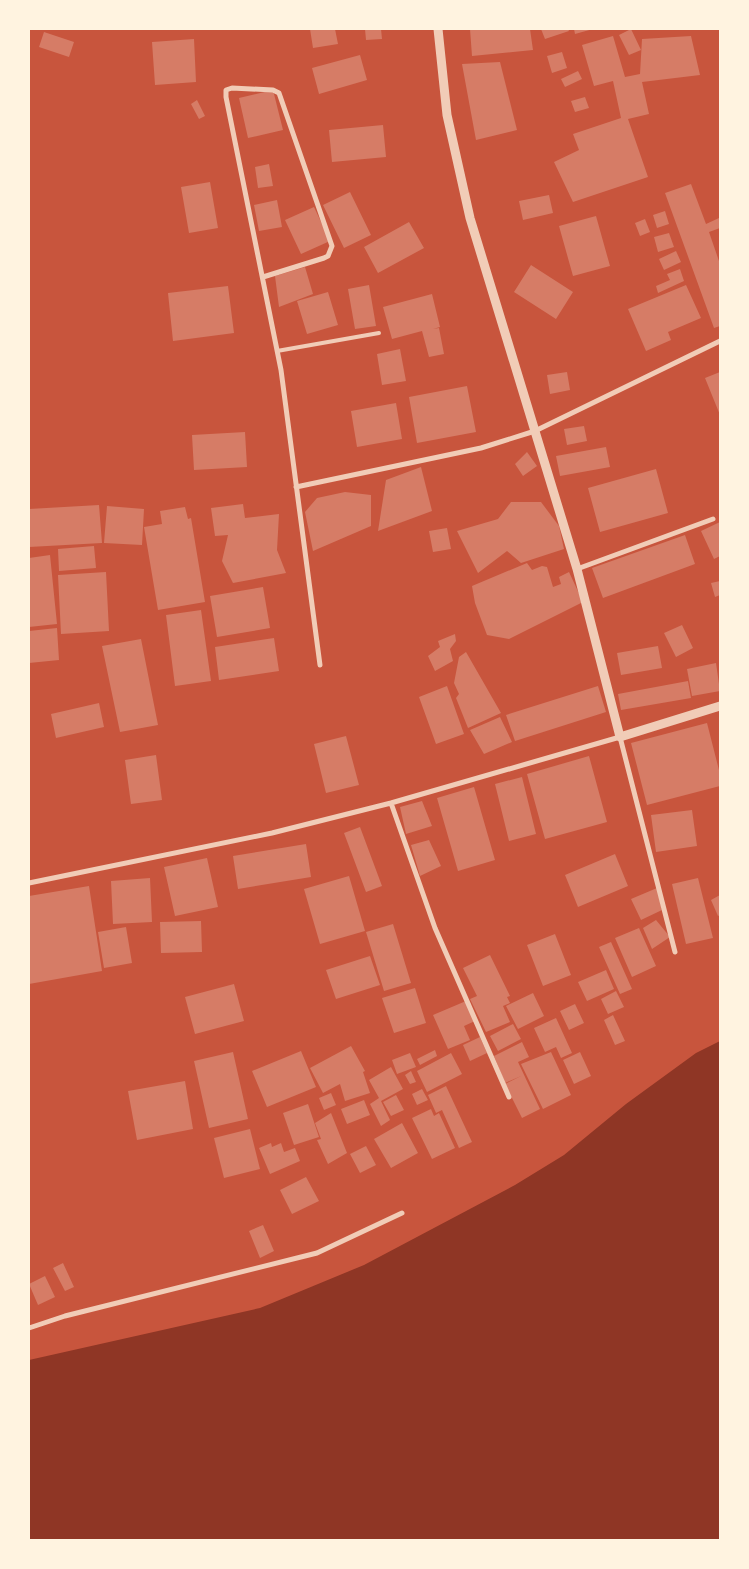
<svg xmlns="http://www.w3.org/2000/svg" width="749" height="1569" font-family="'Roboto Condensed',sans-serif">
<rect width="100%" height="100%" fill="#c8553d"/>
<path fill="#8f3625" d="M720 1041V1540H29V1360L260 1308 364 1265 515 1185 564 1155 626 1104 696 1053Z"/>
<path fill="#d67c66" d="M310 29H335L338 44 313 48Z
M365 29H381L382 39 366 40Z
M470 29H530L533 50 472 56Z
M541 29H568L569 31 545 39Z
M574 29H593L575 34Z
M631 29 641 50 629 55 619 35Z
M44 32 74 42 69 57 39 47Z
M613 36 625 77 640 74 642 39 691 36 700 75 642 82 649 114 628 119 648 177 573 202 554 162 579 150 573 134 621 118 613 81 594 86 582 45Z
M194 39 196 82 155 85 152 42Z
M562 52 567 68 552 73 547 56Z
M360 55 367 80 319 94 312 68Z
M500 62 517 130 476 140 462 64Z
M578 71 582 79 565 87 561 79Z
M273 90 283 130 248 138 239 98Z
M585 97 589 108 575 112 571 101Z
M197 100 205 116 199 119 191 104Z
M383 125 386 157 332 162 329 130Z
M269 164 273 186 258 188 255 167Z
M210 182 218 228 189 233 181 187Z
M691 184 706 224 719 218 720 221V228L709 232 720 264V326L714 328 665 193Z
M350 192 371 235 344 248 323 205Z
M549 195 553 213 523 220 519 201Z
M277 200 282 227 259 231 254 205Z
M314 207 330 241 301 254 285 220Z
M665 211 669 224 657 228 653 215Z
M596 216 610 266 573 276 559 226Z
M645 219 650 232 640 236 635 223Z
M409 222 424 248 378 273 364 247Z
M669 233 674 247 658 252 654 237Z
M676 251 681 262 664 270 659 259Z
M531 265 573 292 556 319 514 292Z
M305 267 313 294 279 307 275 276Z
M680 269 684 281 658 293 656 286 670 280 667 274Z
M369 285 376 326 355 329 348 289Z
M686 285 701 318 668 332 671 340 646 351 628 309Z
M228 286 234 333 173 341 168 293Z
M328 292 338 325 307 334 297 301Z
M432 294 440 327 433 329 439 328 444 354 429 357 422 331 392 339 383 307Z
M400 349 406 381 382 385 377 354Z
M567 372 570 390 550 394 547 375Z
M720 372V415L705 378Z
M467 386 476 432 417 443 409 397Z
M396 403 402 439 357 447 351 411Z
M584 426 587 441 567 445 564 429Z
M245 432 247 467 194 470 192 435Z
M606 447 610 467 560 476 556 456Z
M527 452 537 466 523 476 515 464Z
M421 467 432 511 378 531 386 480Z
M656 469 668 513 600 532 588 488Z
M345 492 371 495V526L313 551 305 512 317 498Z
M511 502H541L559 526 564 549 521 563 507 551 478 573 457 531 498 519Z
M243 504 245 518 279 514 277 550 286 573 233 583 222 561 228 535 215 536 211 508Z
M99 505 102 543 29 547V509Z
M107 506 144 509 142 545 104 543Z
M185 507 188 519 191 518 205 602 158 610 144 527 162 524 160 511Z
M720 522V556L714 559 701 531Z
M447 528 451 549 433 552 429 531Z
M685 535 695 564 603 598 592 568Z
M94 546 96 568 59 571 58 549Z
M50 555 57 624 29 627V558Z
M527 563 532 570 542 566 547 567 553 587 561 584 559 577 569 572 583 602 509 639 487 635 475 603 472 586Z
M106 572 109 631 61 634 58 575Z
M720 581V595L715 597 711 583Z
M263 587 270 628 217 637 210 596Z
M201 610 211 681 175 686 166 615Z
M682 625 693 648 676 657 664 633Z
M57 628 59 660 29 663V631Z
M455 634 456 641 450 649 453 661 435 671 428 656 440 647 438 641Z
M274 638 279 671 219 680 215 647Z
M141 639 158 725 120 732 102 646Z
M658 646 662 668 621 675 617 653Z
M466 652 501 713 468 728 456 698 459 694 454 683 459 657Z
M716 663 720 691 692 696 687 669Z
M688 681 691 698 621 710 618 694Z
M447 686 464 734 436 744 419 697Z
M598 686 606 712 515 741 506 715Z
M99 703 104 727 56 738 51 714Z
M500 717 512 742 484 754 470 730Z
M707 723 720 774V786L647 805 631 743Z
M346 736 359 785 326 793 314 744Z
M156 755 162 800 131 804 125 760Z
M589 756 607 822 545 839 527 774Z
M522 777 536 834 509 841 495 784Z
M474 787 495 860 458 871 437 798Z
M422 801 432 826 406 834 400 807Z
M692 810 697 846 656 852 651 815Z
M360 827 382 886 366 892 344 833Z
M429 840 441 866 420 876 411 845Z
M306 844 311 877 238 889 233 856Z
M615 854 628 886 578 907 565 875Z
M207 858 218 907 175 916 164 867Z
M349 876 365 931 320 944 304 889Z
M150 878 152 922 113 924 111 881Z
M698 878 713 938 686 944 672 884Z
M89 886 102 971 29 984V896Z
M657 888 662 910 641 920 631 899Z
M720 895V915L718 916 711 900Z
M656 920 670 937 652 949 643 928Z
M201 921 202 952 161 953 160 922Z
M393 924 411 983 384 991 366 932Z
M126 927 132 963 104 968 98 932Z
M639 928 656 966 632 977 615 938Z
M555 934 571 975 543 986 527 945Z
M611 942 632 989 620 994 599 947Z
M490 955 510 996 507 997 510 1003 503 1006 510 1022 486 1032 470 999 477 996 463 968Z
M370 956 380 985 336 999 326 970Z
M606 970 614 989 587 1001 578 982Z
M234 984 244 1021 195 1034 185 997Z
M415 988 426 1023 394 1033 382 998Z
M616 991 624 1007 608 1014 601 999Z
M533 993 544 1016 518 1029 506 1006Z
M466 1001 475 1021 464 1026 470 1040 448 1049 433 1015Z
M575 1004 584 1023 569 1030 560 1011Z
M613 1015 625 1041 615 1045 604 1020Z
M556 1018 572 1053 561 1058 556 1047 545 1052 534 1028Z
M513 1024 521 1039 498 1051 490 1036Z
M480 1037 487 1053 470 1061 463 1045Z
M522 1042 529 1057 518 1062 540 1109 522 1118 505 1084 521 1076 505 1083 494 1056Z
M351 1046 365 1071 363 1072 370 1093 345 1101 340 1084 323 1093 310 1068Z
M435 1050 437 1056 420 1065 417 1059Z
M301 1051 316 1087 267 1107 252 1071Z
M233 1052 248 1119 209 1128 194 1061Z
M551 1052 571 1095 543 1109 521 1064Z
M580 1052 591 1076 574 1084 563 1060Z
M410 1053 416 1067 397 1074 392 1060Z
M451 1053 462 1074 427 1092 417 1071Z
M391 1067 403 1089 381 1101 390 1120 381 1126 370 1104 379 1098 369 1080Z
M411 1071 416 1082 410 1084 405 1075Z
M185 1081 193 1129 137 1140 128 1091Z
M446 1086 472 1142 459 1148 442 1110 436 1113 428 1095Z
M422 1089 428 1100 417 1105 412 1094Z
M331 1093 336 1105 324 1110 319 1098Z
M396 1095 404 1110 391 1116 383 1102Z
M364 1100 370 1115 347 1124 341 1109Z
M308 1104 319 1137 294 1145 283 1113Z
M431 1109 434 1116 439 1113 455 1148 432 1159 412 1118Z
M331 1113 347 1153 328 1164 317 1140 321 1139 315 1123Z
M402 1123 418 1153 391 1168 374 1139Z
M250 1129 260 1169 224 1178 214 1138Z
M271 1143 272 1147 281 1143 284 1152 295 1148 300 1161 270 1174 259 1148Z
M366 1146 376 1165 360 1173 350 1154Z
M306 1177 319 1201 292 1214 280 1190Z
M263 1225 274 1251 260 1258 249 1231Z
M63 1263 74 1287 65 1291 53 1268Z
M45 1276 55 1297 38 1305 29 1284Z"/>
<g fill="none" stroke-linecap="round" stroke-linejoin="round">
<path stroke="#f1ccb7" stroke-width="4" d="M277 351 379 333"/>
<path stroke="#f1ccb7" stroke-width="5" d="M263 277 324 258 328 256 332 246 279 93 273 90 232 88 226 90V97L281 370 320 665
M296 487 481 448 535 431 720 341
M577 569 713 519
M391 803 435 928 509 1097
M29 883 272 833 391 803 620 737 675 952
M29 1328 65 1316 317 1253 402 1213"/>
<path stroke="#f1ccb7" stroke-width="9" d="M438 29 447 115 470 218 577 569 620 737 720 706"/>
</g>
<rect width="749" height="1569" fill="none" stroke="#fff3e0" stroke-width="60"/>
</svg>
